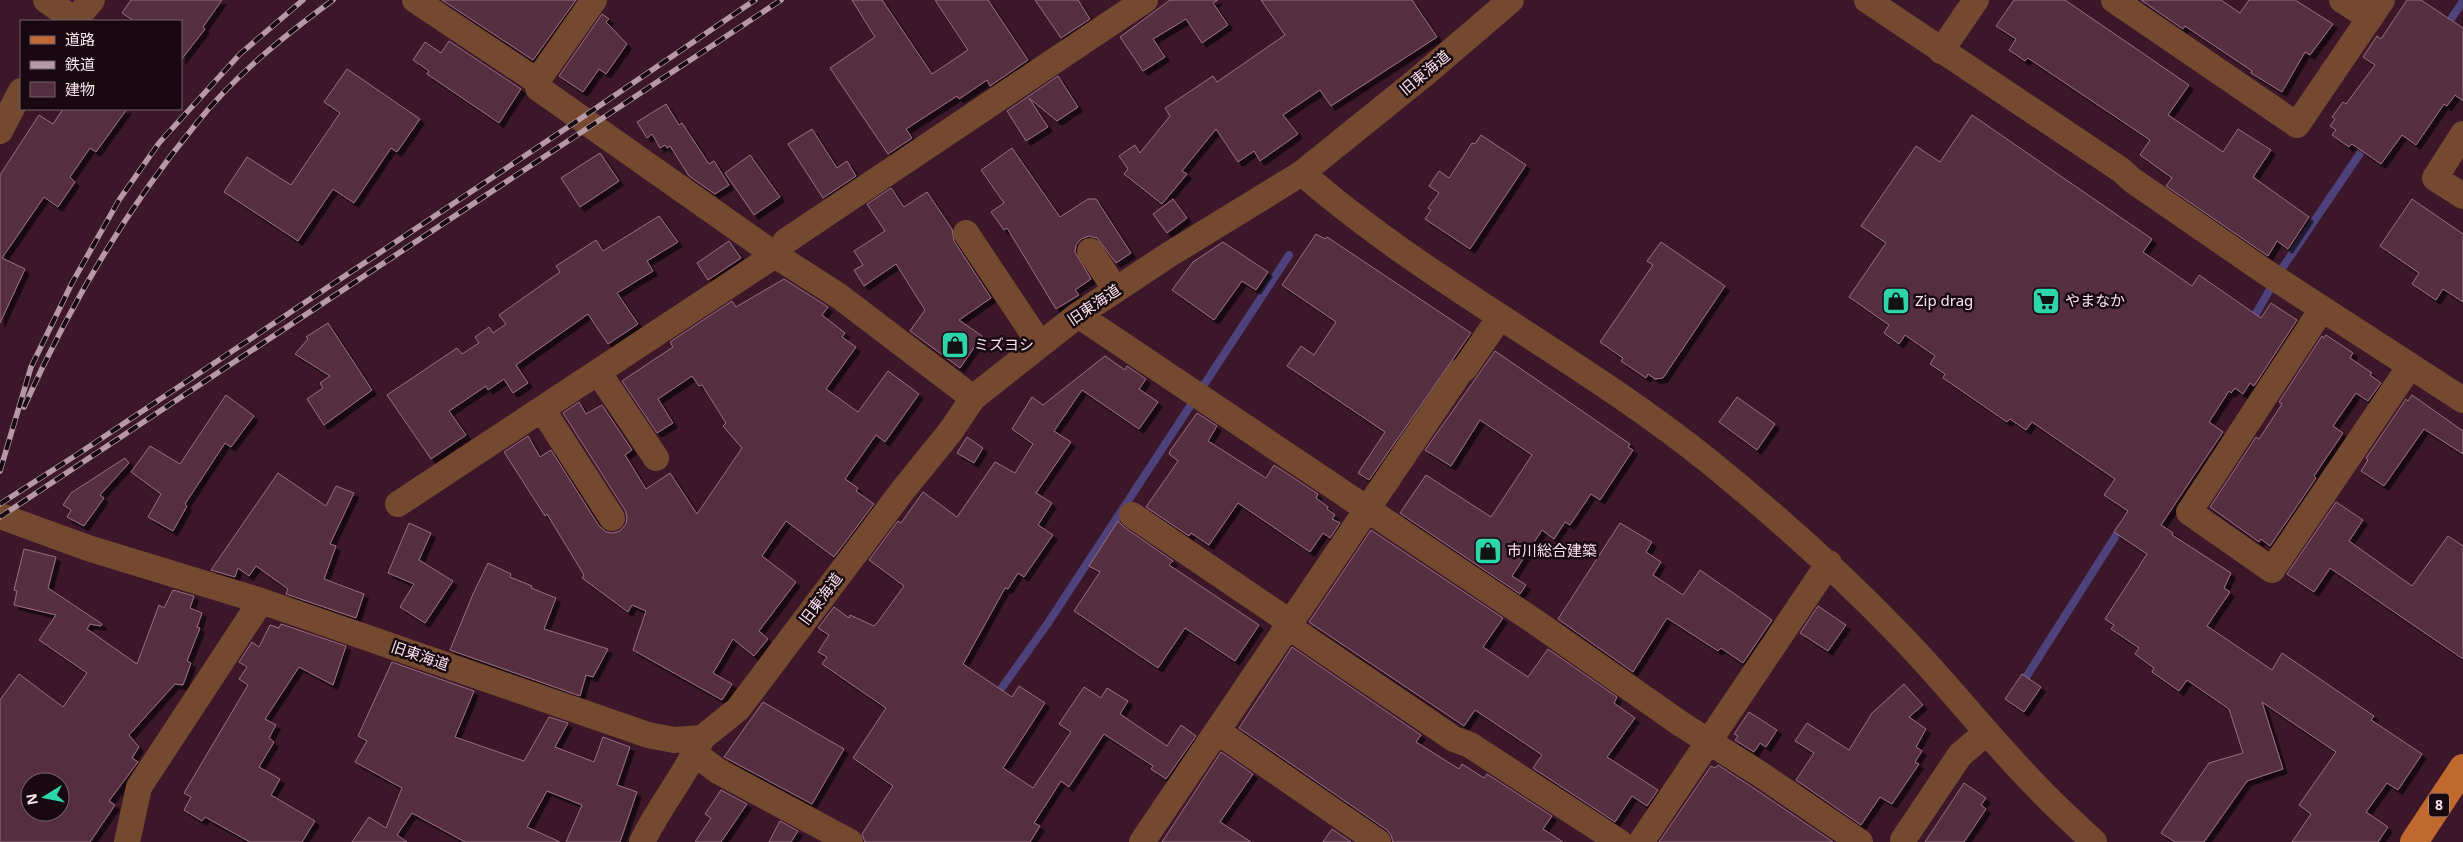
<svg xmlns="http://www.w3.org/2000/svg" width="2463" height="842" font-family="'Noto Sans','Noto Sans JP',sans-serif">
<defs>
<filter id="shadow"><feDropShadow dx="4.5" dy="4.5" stdDeviation="0" flood-color="#0009"/></filter>
</defs>
<rect width="100%" height="100%" fill="#3b1729"/>
<g fill="none" stroke-linecap="round" stroke-linejoin="round">
<path stroke="#4e427d" stroke-width="8" d="M2445 28 2463 1
M2251 322 2283 267 2367 143
M2021 685 2122 526
M996 696 1048 623 1289 255"/>
</g>
<path fill="#542e40" stroke="#9a6f82" fill-rule="evenodd" filter="url(#shadow)" d="M131 0H222L203 27 205 29 181 60V21H134L122 13Z
M442 0H576L533 60Z
M852 0H882L932 74 968 50 935 0H988L1028 60 990 86 987 80 959 99 957 96 906 129 912 138 888 154 830 68 875 37Z
M1035 0H1078L1090 19 1061 38Z
M1170 0H1218L1213 3 1228 25 1202 43 1186 19 1153 39 1165 57 1143 71 1120 37Z
M1261 0H1412L1437 37 1331 106 1320 90 1283 115 1298 134 1260 161 1254 151 1238 162 1216 129 1182 171 1187 174 1162 204 1124 174 1128 169 1119 156 1135 145 1140 153 1170 116 1165 108 1213 76 1217 82 1285 35Z
M2014 0H2065L2189 85 2168 115 2223 152 2238 129 2271 150 2253 177 2309 217 2288 249 2277 241 2268 256 2166 186 2172 178 2140 155 2150 140 2028 58 2025 61 2009 50 2016 39 1996 26Z
M2141 0H2221L2240 13 2249 0H2295L2333 24 2310 55 2305 52 2282 92 2251 73 2252 71 2185 26 2183 29Z
M2407 0H2421L2463 28V101L2455 95 2447 106 2444 104 2416 145 2402 135 2381 164 2352 144 2349 147 2332 135 2336 130 2330 126 2335 119 2332 117 2343 102 2346 104 2375 65 2363 57 2377 36 2381 39Z
M602 14 609 19 606 22 627 44 606 74 599 69 583 92 559 76Z
M449 41 521 89 499 123 427 74 429 71 413 60 425 42 441 53Z
M347 69 420 119 397 152 391 148 354 203 333 189 298 241 224 192 247 157 291 185 340 113 324 102Z
M1058 76 1078 107 1057 121 1029 98 1048 127 1026 141 1007 111Z
M666 104 679 125 682 123 709 164 714 161 729 185 715 194 689 176 670 146 667 148 665 145 660 148 652 134 647 138 637 122Z
M63 109H127L96 152 90 148 70 177 75 182 58 207 44 197 2 258 25 269 0 323V175L39 115 53 124Z
M1972 115 2152 239 2143 252 2192 286 2199 275 2261 318 2271 303 2297 320 2254 386 2250 383 2243 394 2235 388 2231 393 2229 391 2209 422 2223 432 2161 525 2173 533 2172 535 2231 573 2224 588 2230 592 2207 626 2272 670 2282 653 2374 716 2371 720 2422 754 2398 790 2387 783 2366 812 2388 827 2378 842H2292L2311 814 2299 805 2336 752 2262 702 2283 769 2247 781 2204 842H2175L2161 833 2209 763 2243 753 2229 709 2187 680 2179 691 2152 672 2154 668 2135 654 2139 648 2111 629 2114 625 2105 619 2147 554 2114 532 2128 511 2104 495 2115 479 2032 422 2026 430 2010 419 2007 422 1943 378 1945 374 1930 364 1935 356 1905 335 1899 344 1884 333 1889 325 1849 297 1886 243 1861 226 1916 146 1940 162Z
M812 129 837 168 847 161 856 176 823 198 788 144Z
M1481 135 1526 165 1470 249 1425 219 1431 210 1428 208 1439 193 1429 186 1439 171 1449 178 1472 143 1475 144Z
M1012 148 1060 217 1088 199H1096L1131 253 1116 263 1097 238 1089 236 1081 239 1076 245 1075 252 1091 279 1075 290 1079 295 1056 309 1007 228 1004 230 991 212 1004 203 981 170Z
M600 153 619 181 580 207 561 178Z
M750 155 780 197 754 215 725 173Z
M891 188 904 207 927 192 952 229 954 241 991 298 959 320 982 336 960 368 910 331 925 310 896 264 864 286 854 270 863 265 854 251 885 231 867 204Z
M1173 199 1187 218 1167 233 1153 214Z
M2412 199 2463 234V302L2443 289 2436 300 2412 284 2419 273 2380 246Z
M659 216 678 242 647 261 653 271 617 293 638 324 608 344 588 314 516 365 528 383 513 393 504 379 488 390 486 386 449 411 466 435 431 459 387 395 457 348 462 354 479 343 475 337 489 327 493 333 506 324 499 315 560 272 556 266 596 240 603 251Z
M1316 234 1325 239 1327 237 1471 333 1369 480 1358 473 1385 432 1287 366 1301 346 1314 355 1336 322 1282 285Z
M729 241 741 258 708 280 697 263Z
M1223 242 1268 272 1256 290 1242 281 1214 320 1172 290 1193 262Z
M1661 242 1725 286 1663 378 1655 379 1648 374 1646 378 1621 361 1623 358 1600 342 1653 265 1647 261Z
M784 279 828 307 822 315 845 333 842 337 856 347 826 389 858 412 888 371 919 394 885 442 876 435 845 479 858 488 856 491 874 504 834 557 786 521 762 556 796 582 759 631 768 639 754 656 733 639 713 673 732 684 722 700 633 650 646 611 632 605 628 612 582 578 584 575 547 514 545 516 504 452 528 436 540 457 551 450 599 526 606 532 613 533 620 531 626 524 627 517 625 510 563 413 579 402 586 414 602 405 632 450 625 455 646 489 670 473 697 514 742 448 723 426 726 423 702 385 699 386 692 376 658 399 673 423 657 433 622 381 673 347 670 342 732 301 736 307Z
M328 323 372 390 324 425 307 399 323 388 320 383 330 376 295 354 308 339 306 337Z
M2326 335 2353 353 2350 358 2372 373 2370 375 2381 383 2368 401 2356 393 2333 426 2343 433 2314 476 2316 478 2270 546 2261 539 2259 542 2210 507 2256 437 2259 439 2282 404 2279 402 2322 336 2324 338Z
M1495 351 1630 444 1628 447 1633 450 1600 500 1591 494 1570 525 1565 522 1554 539 1542 530 1512 576 1526 585 1520 594 1400 513 1426 475 1491 517 1532 455 1480 420 1451 466 1425 450Z
M1105 356 1125 370 1127 366 1146 379 1139 389 1158 402 1139 429 1082 390 1054 431 1071 442 1036 493 1052 503 1038 525 1053 535 1024 577 1018 573 1008 589 1005 588 963 664 1012 697 1019 686 1045 703 1003 768 1033 788 1071 732 1059 724 1084 687 1101 698 1107 688 1128 701 1120 714 1167 746 1181 725 1196 736 1166 779 1151 769 1153 766 1104 734 1069 787 1061 781 1034 823 1040 826 1030 842H865L862 834 893 786 853 758 886 708 822 664 827 657 818 652 829 635 818 628 834 607 849 618 850 615 874 626 877 623 904 586 869 560 898 521 901 523 923 492 957 517 995 462 1015 473 1033 444 1012 429 1032 397 1043 405Z
M226 395 254 416 231 447 225 443 185 504 187 506 173 531 148 517 161 494 131 472 150 446 180 464Z
M2412 395 2463 431V454L2424 429 2384 486 2361 471 2368 460 2366 458 2406 399 2408 401Z
M1737 397 1775 424 1757 450 1719 422Z
M1197 413 1217 426 1208 441 1266 478 1274 465 1318 494 1316 498 1328 507 1327 509 1335 515 1332 519 1340 523 1330 538 1323 533 1310 552 1238 503 1209 545 1191 533 1189 536 1146 507 1178 461 1169 454 1170 451Z
M967 437 983 448 974 463 957 453Z
M125 458 129 463 100 495 104 498 84 526 67 517 71 510 63 505 71 493Z
M278 473 326 506 336 486 354 493 330 544 336 546 324 579 364 594 356 618 286 594 288 589 256 566 249 576 238 568 235 577 211 570Z
M2336 502 2363 520 2349 541 2412 586 2448 536 2463 546V659L2330 568 2314 592 2287 574Z
M1118 521 1124 527 1173 561 1169 565 1259 625 1235 661 1185 628 1158 668 1074 611 1100 572 1089 566Z
M409 523 431 533 419 560 453 581 425 623 400 607 414 584 388 573Z
M1620 523 1652 542 1646 552 1661 562 1653 575 1683 595 1700 570 1772 620 1743 663 1721 648 1718 651 1667 618 1633 672 1558 619Z
M1371 530 1503 618 1483 647 1528 677 1548 649 1617 697 1614 703 1635 718 1607 757 1658 790 1647 806 1632 796 1615 822 1533 768 1542 755 1502 728 1475 710 1464 726 1309 622Z
M24 549 56 557 48 588 102 624 101 626 90 624 87 629 137 664 159 605 164 608 173 590 194 596 190 608 202 613 197 627 200 628 187 661 191 663 183 685 175 684 129 735 139 747 132 758 138 762 109 801 115 805 90 842H0V700L19 674 63 707 87 673 39 640 56 615 14 605 17 591 14 590ZM30 782H60V812H30Z
M488 563 511 574 510 577 532 586 531 588 556 598 544 629 608 649 593 677 586 675 580 696 450 650 473 594Z
M1818 606 1846 625 1828 651 1800 633Z
M281 624 346 646 333 685 299 667 265 719 276 725 269 738 274 742 259 767 280 779 271 795 315 821 302 842H250L205 817 202 821 184 810 191 797 184 793 248 685 239 679 247 667 239 662 252 642 259 647 270 625 279 628Z
M1292 647 1421 735 1416 742 1459 769 1462 764 1484 778 1487 774 1552 816 1543 829 1563 842H1393L1391 835 1387 830 1239 728Z
M392 662 474 691 455 737 524 761 549 717 568 723 555 747 594 762 603 737 630 747 617 785 637 792 620 842H566L582 805 547 791 527 827 560 842H465L412 813 397 835 407 842H352L369 817 386 828 402 788 355 762 367 741 358 736Z
M2022 674 2041 687 2024 712 2005 699Z
M1904 684 1923 705 1909 717 1926 729 1916 747 1922 751 1915 762 1919 764 1892 804 1880 797 1861 825 1796 780 1814 753 1795 741 1807 723 1849 750 1872 713Z
M763 702 844 749 812 804 724 757Z
M1749 712 1777 730 1766 747 1760 743 1754 752 1735 740 1738 736 1734 734Z
M1221 752 1253 774 1220 822 1251 842H1162Z
M1718 765 1752 787 1833 842H1659L1711 766 1715 768Z
M1964 783 1986 798 1981 805 1986 809 1964 842H1925Z
M721 790 747 804 721 842H695L711 818 705 814Z
M780 821 798 831 791 842H769Z
M1332 829 1351 842H1323Z"/>
<g fill="none" stroke-linecap="round" stroke-linejoin="round">
<path stroke="#74492f" stroke-width="26" d="M46 0 75 20
M415 0 537 81 538 88 775 255 839 296 973 398
M1867 0 2121 170 2132 180 2264 271 2463 400
M2114 0 2297 125 2382 0
M2342 0 2370 18
M74 21 92 0
M1941 51 1976 0
M537 81 594 0
M0 131 21 91
M2463 134 2435 178 2463 196
M1302 173C1428 283 1581 358 1711 463 1776 516 1839 572 1897 632 1946 682 1988 737 2037 787 2055 806 2075 824 2094 842
M966 233 1040 344
M1090 251 1116 290
M2322 309 2189 512 2272 570 2410 366
M1078 315 1534 621 1681 724 1760 774 1860 842
M598 372 656 458
M542 409 612 518
M398 504 775 255 786 241 1145 0
M1132 515 1291 623
M0 516 88 548 261 601 648 735 674 740 702 738 738 709 903 490 950 432 973 398 1078 315 1170 254 1302 173 1421 77 1511 0
M1289 627 1454 739 1470 745 1619 842
M1217 731 1378 842
M695 754 718 771 850 842
M1903 840 1960 755 1987 732
M127 842 139 787 261 601
M642 842C659 806 686 775 702 738
M1142 842 1460 372 1465 368 1500 317
M1641 842 1829 563"/>
<path stroke="#c0692f" stroke-width="28" d="M2414 842 2463 768"/>
<g stroke="#b699a6" stroke-width="5.5">
<path id="rail" d="M24 407C69 307 126 209 196 124 234 76 284 36 333 0
M0 471 31 367 72 283 119 200 159 143 240 54 303 0
M0 504 81 452 580 119 755 0
M0 517 781 0"/>
</g>
<use href="#rail" stroke="#180910" stroke-width="4" stroke-dasharray="11" stroke-linecap="butt"/>
</g>
<defs>
<g id="shop-square" transform="scale(1.4375)"><rect x="-9" y="-9" width="18" height="18" rx="4" fill="#2dd5ab" stroke="#180910"/><path d="M-5-2.5h2.3a2.7 3.5 0 0 1 5.4 0H5L5.5 6h-11ZM-1.5-2.5h3a1.5 2.3 0 0 0-3 0Z" fill="#111"/></g>
<g id="supermarket-square" transform="scale(1.4375)"><rect x="-9" y="-9" width="18" height="18" rx="4" fill="#2dd5ab" stroke="#180910"/><path d="M-6-5.5h2.5l.6 2H6L4.5 2H-2.5L-4.4-4H-6ZM-1.5 3.2a1.3 1.3 0 1 0 .1 0ZM3 3.2a1.3 1.3 0 1 0 .1 0Z" fill="#111"/></g>
</defs>
<g fill-rule="evenodd">
<use href="#shop-square" x="1896" y="301"/>
<use href="#supermarket-square" x="2046" y="301"/>
<use href="#shop-square" x="955" y="345"/>
<use href="#shop-square" x="1488" y="551"/>
</g>
<g text-anchor="middle" stroke-width="5" stroke-linejoin="round" paint-order="stroke">
<rect fill="#180910" stroke="#b8a2ab" stroke-width="1" x="2429" y="793.5" width="20" height="23" rx="4"/>
<g font-size="14" font-weight="bold" fill="#fce3ee">
<text x="2439" y="810">8</text>
</g>
<g font-size="15" fill="#fce3ee" stroke="#180910">
<text transform="translate(1425 73) rotate(-40)" y="5">旧東海道</text>
<text transform="translate(1094 305) rotate(-34)" y="5">旧東海道</text>
<text transform="translate(821 599) rotate(-53)" y="5">旧東海道</text>
<text transform="translate(420 656) rotate(19)" y="5">旧東海道</text>
</g>
<g font-size="15" fill="#fce3ee" stroke="#180910" text-anchor="start">
<text x="1915" y="306">Zip drag</text>
<text x="2065" y="306">やまなか</text>
<text x="974" y="350">ミズヨシ</text>
<text x="1507" y="556">市川総合建築</text>
</g>
</g>
<rect x="20" y="20" width="162" height="90" fill="#180910" stroke="#736069"/>
<rect x="30" y="36" width="25" height="8" fill="#c0692f" stroke="#736069"/>
<text x="65" y="45" font-size="15" fill="#fce3ee">道路</text>
<rect x="30" y="61" width="25" height="8" fill="#b699a6" stroke="#736069"/>
<text x="65" y="70" font-size="15" fill="#fce3ee">鉄道</text>
<rect x="30" y="82" width="25" height="15" fill="#542e40" stroke="#736069"/>
<text x="65" y="95" font-size="15" fill="#fce3ee">建物</text>
<g transform="translate(45 797) rotate(260)"><circle r="24" fill="#180910" stroke="#736069"/>
<path d="M0-4L9 19L0 12L-9 19Z" fill="#2dd5ab"/>
<text y="-8" font-size="14" font-weight="bold" text-anchor="middle" fill="#fce3ee">N</text>
</g>
</svg>
